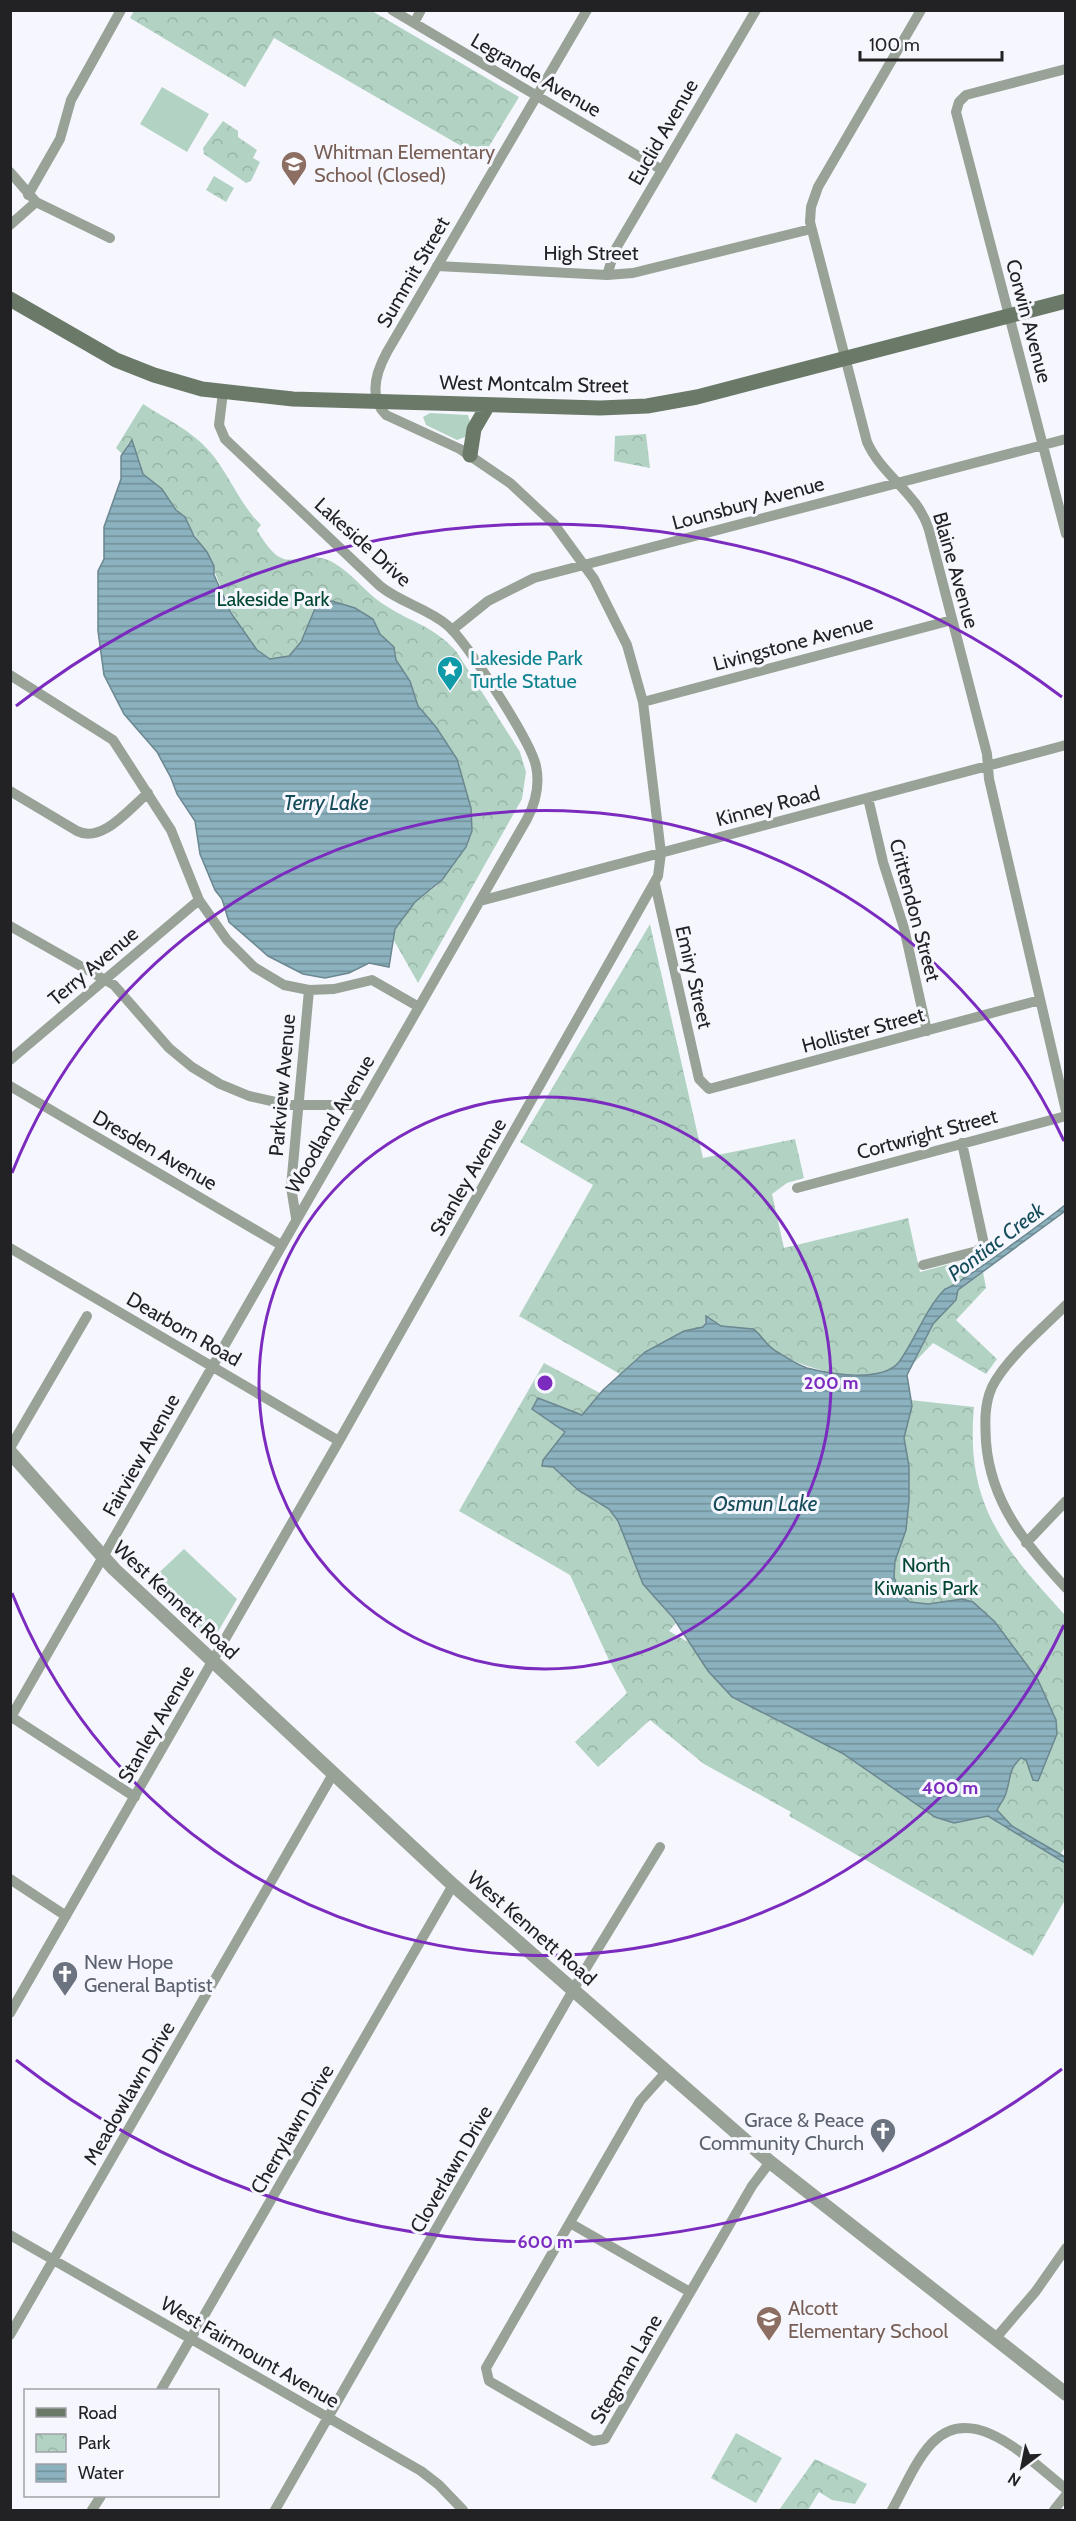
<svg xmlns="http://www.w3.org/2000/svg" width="1076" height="2521" font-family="Cabin,sans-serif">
<defs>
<pattern id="park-crowns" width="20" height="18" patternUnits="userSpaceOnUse" patternTransform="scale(1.5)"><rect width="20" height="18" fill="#b2d3c3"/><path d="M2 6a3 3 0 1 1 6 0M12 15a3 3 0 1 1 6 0" fill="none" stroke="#99b5a7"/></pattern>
<pattern id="water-rules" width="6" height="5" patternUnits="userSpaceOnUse" patternTransform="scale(1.5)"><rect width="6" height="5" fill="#8bb2be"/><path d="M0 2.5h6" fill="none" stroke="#71909a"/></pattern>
</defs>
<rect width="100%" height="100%" fill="#f6f7fe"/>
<path fill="#b2d3c3" d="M162 87 209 114 187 152 140 124Z
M430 413 468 415 470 422 465 437 457 440 426 425 423 417Z
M184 1549 237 1599 212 1642 148 1583Z"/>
<path fill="url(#park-crowns)" d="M134 11H372L519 97 482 158 274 38 245 87 130 18Z
M223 121 238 131V137L257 150 253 158 260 162 251 181 246 183 204 154 203 148Z
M214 176 234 188 226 202 206 190Z
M143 404C166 419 193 431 211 453 230 476 239 503 261 525L257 530C289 585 296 543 334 563 352 573 365 592 383 604 411 623 431 624 456 651L520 752 526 772 522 799 418 983 392 937 395 929 415 902 438 885 466 847 472 831 471 808 457 759 436 727 418 706 410 681 396 660 395 649 380 634 373 619 355 608 332 601 315 607 301 642 289 656 270 659 257 650 246 636 228 606 207 552 162 489 143 474 134 447 129 442 122 454 116 448Z
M646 434 650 468 614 461 615 436Z
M650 924 703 1158 795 1139 804 1178 787 1183 772 1194 784 1248 908 1218 920 1272 980 1256 986 1288 956 1320 997 1359 986 1374 933 1343 910 1367 898 1363C871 1390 789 1367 764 1343 760 1339 757 1333 753 1329L721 1326 707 1316 703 1327 684 1331 645 1352 620 1374 519 1316 593 1185 520 1142Z
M544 1363 600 1393 582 1415 541 1399 548 1420 565 1433 543 1466 553 1467 578 1490 609 1509 623 1527 643 1584 676 1623 669 1631 932 1783 838 1624 883 1397 974 1407C965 1506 1004 1548 1065 1615L1066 1845 1059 1857 1065 1860V1900L1033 1956 789 1816 791 1812 704 1764 650 1720 598 1767 575 1742 627 1693 609 1660 570 1575 459 1511Z
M736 2433 782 2458 756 2503 711 2478Z
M815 2459 867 2484 855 2504 832 2500 819 2492 808 2510H779Z"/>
<path fill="url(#water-rules)" stroke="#6c8790" stroke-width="1.5" d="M132 440 143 474 162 489 176 510 185 517 194 536 207 552 214 566V575L231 613 257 650 270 659 289 656 301 642 316 606 332 601 355 608 373 619 380 634 394 647 396 660 410 681 418 706 436 727 457 759 471 808 472 831 466 847 442 880 415 902 395 929 389 967 369 963 349 973 325 978 303 974 268 956 229 922 222 899 215 890 200 854 195 821 177 794 171 778 157 752 124 714 104 675 98 631V571L104 559V527L121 479V456Z
M1065 1205V1211L958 1290 956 1300 933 1324 907 1375 912 1406 904 1438 909 1466V1501L906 1530 895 1561 894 1577 900 1594 910 1602 928 1604 962 1599 973 1602 995 1622 1038 1680 1056 1720 1057 1734 1038 1781 1033 1780 1026 1760 1021 1758C1008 1769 1011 1779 1006 1793 1005 1799 999 1805 997 1810L1012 1826 1065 1857V1863L988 1816 954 1823 935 1817 842 1753 732 1697 708 1671 674 1619 643 1584 618 1521 609 1509 578 1490 553 1467 542 1466 543 1460 565 1432 532 1409 538 1398 582 1415 603 1390 645 1352 684 1331 703 1327 706 1323V1316L721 1326 753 1329C761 1333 765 1346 779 1353 787 1358 798 1365 807 1368 830 1374 882 1383 899 1362 916 1339 925 1309 945 1289 956 1287 1050 1217 1065 1205Z"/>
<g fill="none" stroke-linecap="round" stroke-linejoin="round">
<path stroke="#98a296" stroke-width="10" d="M392 10 662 170
M921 10 818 187 811 207 810 222 867 442C882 476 918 493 929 530L987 754 989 779 1066 1111
M414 23 421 10
M1066 69 966 95 959 102 956 112 1066 534
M10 172 36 202 110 238
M28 195 60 139 71 100 121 10
M10 225 36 202
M437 266 607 275 633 273 811 229
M607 275 615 250 756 10
M452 630 488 601 534 578 1066 439
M10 675 113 740 171 830 199 900 227 940 254 967 284 985 309 990 334 989 372 980 419 1007
M643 702 952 620
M10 791 77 831C102 844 130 808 148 793
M868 798 883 862 904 928 927 1031
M655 884 699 1079 709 1089 1040 1000
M480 901 1066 745
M10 926 114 985 169 1048 192 1067 220 1084 249 1096 289 1105H362
M10 1060 199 900
M10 1086 281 1245
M797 1188 1066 1116
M296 1218 291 1187 309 990
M10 1248 339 1441
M923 1265 977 1251 984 1244 962 1143
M1066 1305C1043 1328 1006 1359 992 1387 984 1405 985 1423 986 1442 991 1504 1026 1544 1066 1588
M10 1448 87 1316
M1026 1543 1066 1501
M10 1716 135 1797
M11 1717 527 819C536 802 540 785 536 766 531 742 467 642 447 625 427 608 401 603 380 586L225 439 219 425 223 392
M10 1879 66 1916
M10 2013 339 1441 658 876 661 853 643 702 627 645 594 579 554 524 510 483 460 449 386 415C368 397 376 372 387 352L587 10
M666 2072 640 2101 486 2368 489 2381 593 2441 605 2439 752 2186 770 2162
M570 2223 690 2292
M10 2235 421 2471 439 2485 463 2510
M10 2335 333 1774
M995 2339 1036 2291 1066 2248
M161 2390 453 1885
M92 2510 101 2496
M275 2510 580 1978 660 1847
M892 2510C904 2489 915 2461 932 2443 974 2399 1032 2463 1066 2489
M1054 2510 1066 2495"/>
<path stroke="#98a296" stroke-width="14" d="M10 1452 114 1569 453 1885 770 2162 1066 2394"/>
<path stroke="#6b7968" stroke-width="15" d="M10 299 116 360 154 375 202 389 293 399 600 408 647 406 697 397 1066 301
M470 455 474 429 488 405"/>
</g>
<g fill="none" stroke="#7b2cbf" stroke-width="3">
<circle cx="545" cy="1383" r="286"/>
<path d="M1064 1625A573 573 0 0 1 12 1593M12 1173A573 573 0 0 1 1064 1141"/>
<path d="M1062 2069A859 859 0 0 1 16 2060M16 706A859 859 0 0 1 1062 697"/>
</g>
<defs>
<g id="school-pin" transform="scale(1.35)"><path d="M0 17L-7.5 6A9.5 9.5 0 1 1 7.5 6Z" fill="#8d6e63" stroke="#f6f7fe"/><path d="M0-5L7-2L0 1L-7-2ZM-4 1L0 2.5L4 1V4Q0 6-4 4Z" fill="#fff"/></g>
<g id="sight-pin" transform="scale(1.35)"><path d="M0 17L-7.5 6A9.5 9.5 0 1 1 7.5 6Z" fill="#0f9aa8" stroke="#f6f7fe"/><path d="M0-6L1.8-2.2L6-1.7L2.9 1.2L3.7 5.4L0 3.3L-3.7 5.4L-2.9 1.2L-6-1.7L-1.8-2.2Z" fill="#fff"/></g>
<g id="church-pin" transform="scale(1.35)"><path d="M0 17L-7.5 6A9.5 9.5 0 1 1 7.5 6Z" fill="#6b7280" stroke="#f6f7fe"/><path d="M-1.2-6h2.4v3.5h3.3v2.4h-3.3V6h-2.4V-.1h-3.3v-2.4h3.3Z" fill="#fff"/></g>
</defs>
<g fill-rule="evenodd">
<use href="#school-pin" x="294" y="164"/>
<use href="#sight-pin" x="450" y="669"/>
<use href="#church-pin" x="65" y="1974"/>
<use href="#church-pin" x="883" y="2131"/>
<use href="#school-pin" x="769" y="2319"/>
</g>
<g text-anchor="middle" stroke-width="6" stroke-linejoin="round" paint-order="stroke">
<g font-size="20" fill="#222225" stroke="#f6f7fe">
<text transform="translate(536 75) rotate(30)" y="7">Legrande Avenue</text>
<text transform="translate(663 132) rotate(-60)" y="7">Euclid Avenue</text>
<text x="591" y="260">High Street</text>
<text transform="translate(413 272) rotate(-60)" y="7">Summit Street</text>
<text transform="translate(1029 321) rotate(75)" y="7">Corwin Avenue</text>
<text transform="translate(534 384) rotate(1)" y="7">West Montcalm Street</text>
<text transform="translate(748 503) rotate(-15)" y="7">Lounsbury Avenue</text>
<text transform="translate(363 542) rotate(42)" y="7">Lakeside Drive</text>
<text transform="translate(956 570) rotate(74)" y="7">Blaine Avenue</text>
<text transform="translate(793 643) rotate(-15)" y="7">Livingstone Avenue</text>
<text transform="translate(768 806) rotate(-15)" y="7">Kinney Road</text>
<text transform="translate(915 910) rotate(75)" y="7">Crittendon Street</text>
<text transform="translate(93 966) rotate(-40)" y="7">Terry Avenue</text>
<text transform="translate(694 977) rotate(77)" y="7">Emiry Street</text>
<text transform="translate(863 1030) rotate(-15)" y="7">Hollister Street</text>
<text transform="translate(282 1085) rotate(-85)" y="7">Parkview Avenue</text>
<text transform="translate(330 1124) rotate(-60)" y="7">Woodland Avenue</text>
<text transform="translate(927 1134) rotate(-15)" y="7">Cortwright Street</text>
<text transform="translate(155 1150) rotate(30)" y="7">Dresden Avenue</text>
<text transform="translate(468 1177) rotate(-60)" y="7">Stanley Avenue</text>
<text transform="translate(184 1329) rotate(30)" y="7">Dearborn Road</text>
<text transform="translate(141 1455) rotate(-61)" y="7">Fairview Avenue</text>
<text transform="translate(176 1600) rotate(43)" y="7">West Kennett Road</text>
<text transform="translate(156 1724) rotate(-60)" y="7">Stanley Avenue</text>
<text transform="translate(532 1928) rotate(41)" y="7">West Kennett Road</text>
<text transform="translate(129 2093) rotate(-60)" y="7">Meadowlawn Drive</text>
<text transform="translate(292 2129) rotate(-60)" y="7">Cherrylawn Drive</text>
<text transform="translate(451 2169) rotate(-60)" y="7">Cloverlawn Drive</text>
<text transform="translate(250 2352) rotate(30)" y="7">West Fairmount Avenue</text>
<text transform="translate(626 2369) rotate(-60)" y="7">Stegman Lane</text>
</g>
<g font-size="20" fill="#785e54" stroke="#f6f7fe" text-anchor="start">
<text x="314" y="159">Whitman Elementary<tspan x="314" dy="23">School (Closed)</tspan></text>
<text x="788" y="2315">Alcott<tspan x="788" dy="23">Elementary School</tspan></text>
</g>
<g font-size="20" fill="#004630" stroke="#f6f7fe">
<text x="273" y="606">Lakeside Park</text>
<text x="926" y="1572">North<tspan x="926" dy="23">Kiwanis Park</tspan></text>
</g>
<g font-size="20" fill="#0d838f" stroke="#f6f7fe" text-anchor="start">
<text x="470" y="665">Lakeside Park<tspan x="470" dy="23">Turtle Statue</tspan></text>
</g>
<g font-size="20" fill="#5b616d" stroke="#f6f7fe" text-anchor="start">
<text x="84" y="1969">New Hope<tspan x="84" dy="23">General Baptist</tspan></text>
<text x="864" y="2127" text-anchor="end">Grace &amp; Peace<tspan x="864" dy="23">Community Church</tspan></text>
</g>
<g font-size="21" font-style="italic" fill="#154c5a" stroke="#f6f7fe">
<text x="326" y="810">Terry Lake</text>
<text transform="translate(996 1242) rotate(-37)" y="7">Pontiac Creek</text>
<text x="765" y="1511">Osmun Lake</text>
</g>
</g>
<circle cx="545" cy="1383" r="9" fill="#7b2cbf" stroke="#f6f7fe" stroke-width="3"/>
<g font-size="18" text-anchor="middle" font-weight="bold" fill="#7b2cbf" stroke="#f6f7fe" stroke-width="6" stroke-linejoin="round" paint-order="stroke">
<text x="831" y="1389">200 m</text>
<text x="950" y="1794">400 m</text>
<text x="545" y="2248">600 m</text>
</g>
<rect width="1076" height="2521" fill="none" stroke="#222225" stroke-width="24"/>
<rect x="24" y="2389" width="195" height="108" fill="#f6f7fe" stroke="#a1a2a7" stroke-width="1.5"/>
<rect x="36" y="2408" width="30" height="9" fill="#6b7968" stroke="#a1a2a7" stroke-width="1.5"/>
<text x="78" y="2419" font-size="18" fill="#222225">Road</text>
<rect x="36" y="2434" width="30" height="18" fill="url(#park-crowns)" stroke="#a1a2a7" stroke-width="1.5"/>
<text x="78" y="2449" font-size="18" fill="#222225">Park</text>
<rect x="36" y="2464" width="30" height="18" fill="url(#water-rules)" stroke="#a1a2a7" stroke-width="1.5"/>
<text x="78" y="2479" font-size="18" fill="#222225">Water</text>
<g transform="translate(1022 2467) rotate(212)" stroke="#f6f7fe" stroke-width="4.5" paint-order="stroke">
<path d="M0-4.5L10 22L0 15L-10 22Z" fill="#222225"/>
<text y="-9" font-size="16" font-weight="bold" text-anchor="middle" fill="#222225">N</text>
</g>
<path d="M860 51v9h142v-9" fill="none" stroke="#222225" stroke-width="3"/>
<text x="869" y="51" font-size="18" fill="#222225" stroke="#f6f7fe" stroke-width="4.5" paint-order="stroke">100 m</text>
</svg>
